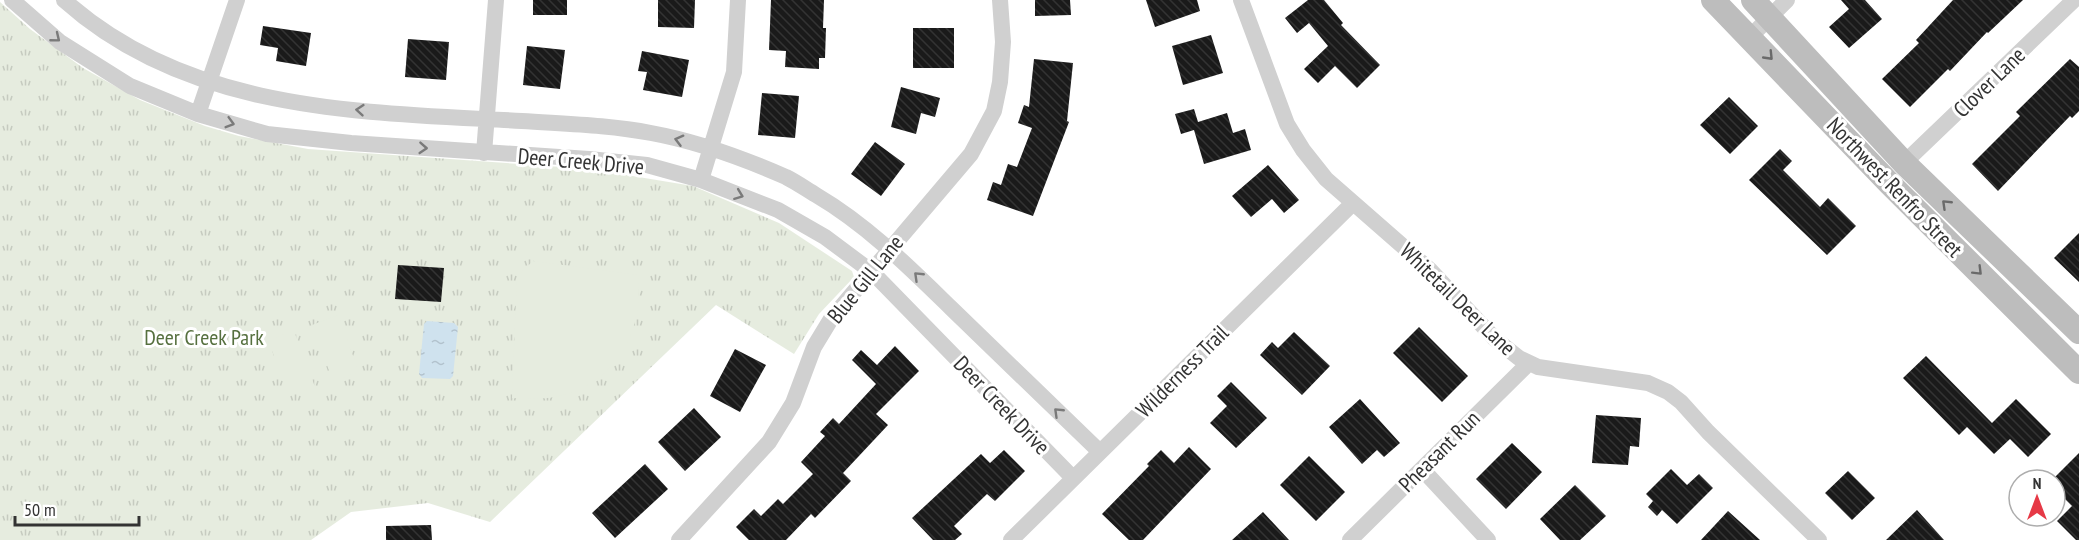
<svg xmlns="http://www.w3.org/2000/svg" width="2079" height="540" font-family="'PT Sans Narrow',sans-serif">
<defs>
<pattern id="park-tufts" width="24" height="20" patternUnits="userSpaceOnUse" patternTransform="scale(1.5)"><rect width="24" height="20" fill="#e6ecdf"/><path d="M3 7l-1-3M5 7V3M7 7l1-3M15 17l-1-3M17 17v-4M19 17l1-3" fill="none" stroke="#c6cbc0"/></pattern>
<pattern id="water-ripples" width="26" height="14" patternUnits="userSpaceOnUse" patternTransform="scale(1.5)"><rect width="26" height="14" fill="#cfe2ee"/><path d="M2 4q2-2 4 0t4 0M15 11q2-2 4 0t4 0" fill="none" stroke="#b2c2cd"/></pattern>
<pattern id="building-back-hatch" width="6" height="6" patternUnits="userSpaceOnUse" patternTransform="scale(1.5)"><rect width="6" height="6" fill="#1a1a1a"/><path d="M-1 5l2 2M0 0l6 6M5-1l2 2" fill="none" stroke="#333"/></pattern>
</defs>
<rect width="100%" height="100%" fill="#fff"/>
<path fill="url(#park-tufts)" d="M0 2 30 29 83 68 140 100 205 126 239 136 308 149 590 169 693 186 779 223 852 271 854 277 819 314 794 354 716 305 490 522 428 503 351 512 311 540H0Z"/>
<path fill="#e6ecdf" d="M533 261 638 275C644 327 620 378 567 394 549 400 530 399 512 398L517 276Z
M338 315 359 372 333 381 312 325Z
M294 331 315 387 289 396 268 340Z"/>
<path fill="url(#water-ripples)" d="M427 321 454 323 458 327 453 376 450 379 422 378 419 374 424 324Z"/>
<path fill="url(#building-back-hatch)" d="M533 0H567V15H533Z
M658 0H695L694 28 658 27Z
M771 0H824L823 28H826L825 58H819V69L785 67 786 51 769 50Z
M1035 0H1070L1071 15 1035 16Z
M1146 0H1197L1200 11 1155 27Z
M1308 0H1324L1343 23 1341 25 1380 65 1357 88 1335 66 1318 83 1304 69 1328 46 1309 23 1297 33 1285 18Z
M1841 0H1865L1882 19 1849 48 1829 27 1849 9Z
M1953 0H2023L1988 33 1987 32 1950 71 1948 69 1910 107 1882 79 1919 43 1916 40Z
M263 26 311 33 306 66 276 61 278 48 260 45Z
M913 28H954V68H913Z
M1211 35 1223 73 1183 85 1172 46Z
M408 39 449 42 446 80 405 77Z
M527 46 565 50 560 89 523 85Z
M642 51 689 60 682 97 643 90 647 72 638 71Z
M1034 59 1073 63 1067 121 1069 122 1033 216 987 200 993 182 1001 185 1008 164 1017 167 1032 128 1018 123 1024 105 1029 107Z
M2070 59 2079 67V111L2072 118 2070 116 1998 191 1972 164 2020 116 2016 112Z
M901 87 940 98 935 117 921 113 916 134 891 127Z
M762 93 799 96 795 138 758 135Z
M1729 97 1758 126 1730 154 1700 125Z
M1194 109 1198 122 1227 113 1233 133 1245 129 1251 150 1204 164 1194 130 1181 134 1175 114Z
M875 142 905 164 881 196 851 174Z
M1780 149 1792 161 1783 170 1820 207 1828 198 1856 226 1827 255 1749 180Z
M1268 165 1299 200 1284 213 1272 199 1251 217 1232 196Z
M2079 233V282L2054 258Z
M398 265 444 268 441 302 395 299Z
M1419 327 1468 376 1442 402 1393 353Z
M1294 332 1330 366 1302 395 1260 355 1272 342 1278 348Z
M895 346 919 371 876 414 888 425 843 473 851 481 815 518 811 514 786 540H749L736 527 754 509 761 516 778 499 783 504 813 474 801 462 825 436 820 432 833 418 839 424 876 384 852 360 861 350 877 365Z
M735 349 766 365 740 412 710 396Z
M1926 356 1992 423 2016 399 2051 434 2028 457 2010 439 1994 454 1967 427 1959 435 1903 378Z
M1231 382 1267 418 1236 448 1210 423 1227 406 1217 396Z
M1360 399 1400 443 1384 457 1377 450 1362 464 1329 427Z
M694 408 721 437 685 471 658 442Z
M1596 415 1641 418 1639 447 1630 446 1628 465 1592 463Z
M1512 443 1542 472 1506 509 1476 479Z
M1189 447 1211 469 1143 540H1129L1102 514 1149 466 1147 464 1161 450 1174 463Z
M1004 450 1025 471 995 501 987 494 954 526 962 534 955 540H933L912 518 981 454 990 463Z
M2079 453V540H2076L2057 521 2072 506 2055 489V477Z
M1309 456 1345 492 1316 521 1280 485Z
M645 464 668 489 615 538 592 513Z
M1671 469 1687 485 1699 474 1713 488 1677 524 1662 510 1657 516 1648 507 1653 501 1646 494Z
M1848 471 1875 498 1852 520 1825 493Z
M1575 485 1606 516 1580 540H1560L1540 519Z
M1917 510 1944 540H1886Z
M1728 511 1760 540H1701Z
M1263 512 1289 540H1232Z
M431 525 432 540H386V526Z"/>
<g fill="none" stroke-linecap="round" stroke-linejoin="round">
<path stroke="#d0d0d0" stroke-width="16" d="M12 0 60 42 130 86 198 114 267 134 351 143 589 159 647 165 701 180 778 210 825 237 872 272 1073 478
M64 0C190 113 362 112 522 121 565 124 609 125 651 133 695 141 745 159 786 177 796 182 806 189 816 195 867 225 909 267 951 308 1001 356 1050 404 1100 452
M1241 0 1287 124 1303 150 1326 179 1430 270 1495 339 1519 358 1538 367 1648 383 1668 392 1681 402 1708 432 1819 540
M1750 37 1787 0
M198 114 237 0
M484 153 496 0
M1904 163 2074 0
M701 180 734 72 738 0
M1422 469 1488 540
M679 540 769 442 793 403 814 347 831 319 971 154 994 111 1000 82 1003 42 1000 0
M1011 540 1353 203
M1350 540 1529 363"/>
<path stroke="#bdbdbd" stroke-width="24" d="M1713 0 1890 184 2079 372
M1753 0 1904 163 2079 332"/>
</g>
<defs><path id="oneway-chevron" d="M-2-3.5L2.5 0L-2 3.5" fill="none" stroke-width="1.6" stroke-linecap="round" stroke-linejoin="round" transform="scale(1.5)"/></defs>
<g stroke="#7a7a7a">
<use href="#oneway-chevron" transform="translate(56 38) rotate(39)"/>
<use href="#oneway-chevron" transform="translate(360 110) rotate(-175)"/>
<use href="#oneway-chevron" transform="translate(230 123) rotate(16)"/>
<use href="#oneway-chevron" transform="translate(679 140) rotate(-165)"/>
<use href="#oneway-chevron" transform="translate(423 148) rotate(4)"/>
<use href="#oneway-chevron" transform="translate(739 195) rotate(21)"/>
<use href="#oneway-chevron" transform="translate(918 276) rotate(-136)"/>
<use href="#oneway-chevron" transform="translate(1058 412) rotate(-136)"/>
</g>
<g stroke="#6a6a6a">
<use href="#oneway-chevron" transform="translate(1769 56) rotate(46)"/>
<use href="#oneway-chevron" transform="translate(1946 204) rotate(-136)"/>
<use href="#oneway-chevron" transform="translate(1978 271) rotate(45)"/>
</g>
<g text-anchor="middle" stroke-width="6" stroke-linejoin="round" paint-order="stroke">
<g font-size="22" fill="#333" stroke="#fff">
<text transform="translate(1989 82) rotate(-44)" y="8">Clover Lane</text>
<text transform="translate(581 161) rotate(5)" y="8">Deer Creek Drive</text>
<text transform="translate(1895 187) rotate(46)" y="8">Northwest Renfro Street</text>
<text transform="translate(865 279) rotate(-51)" y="8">Blue Gill Lane</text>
<text transform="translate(1458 299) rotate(44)" y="8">Whitetail Deer Lane</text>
<text transform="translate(1182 371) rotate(-45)" y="8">Wilderness Trail</text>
<text transform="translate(1002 405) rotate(46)" y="8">Deer Creek Drive</text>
<text transform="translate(1439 451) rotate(-45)" y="8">Pheasant Run</text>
</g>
<g font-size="22" fill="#56703f" stroke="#fff">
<text x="204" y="345">Deer Creek Park</text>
</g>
</g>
<g transform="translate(2037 498)"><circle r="28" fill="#ffffff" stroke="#adadad" stroke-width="1.5"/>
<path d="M0-4.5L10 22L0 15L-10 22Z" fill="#e63946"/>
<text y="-9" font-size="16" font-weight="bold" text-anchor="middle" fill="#333333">N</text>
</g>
<path d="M15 516v9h124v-9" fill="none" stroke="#333333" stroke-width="3"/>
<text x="24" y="516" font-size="18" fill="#333333" stroke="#ffffff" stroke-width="4.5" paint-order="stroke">50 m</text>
</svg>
